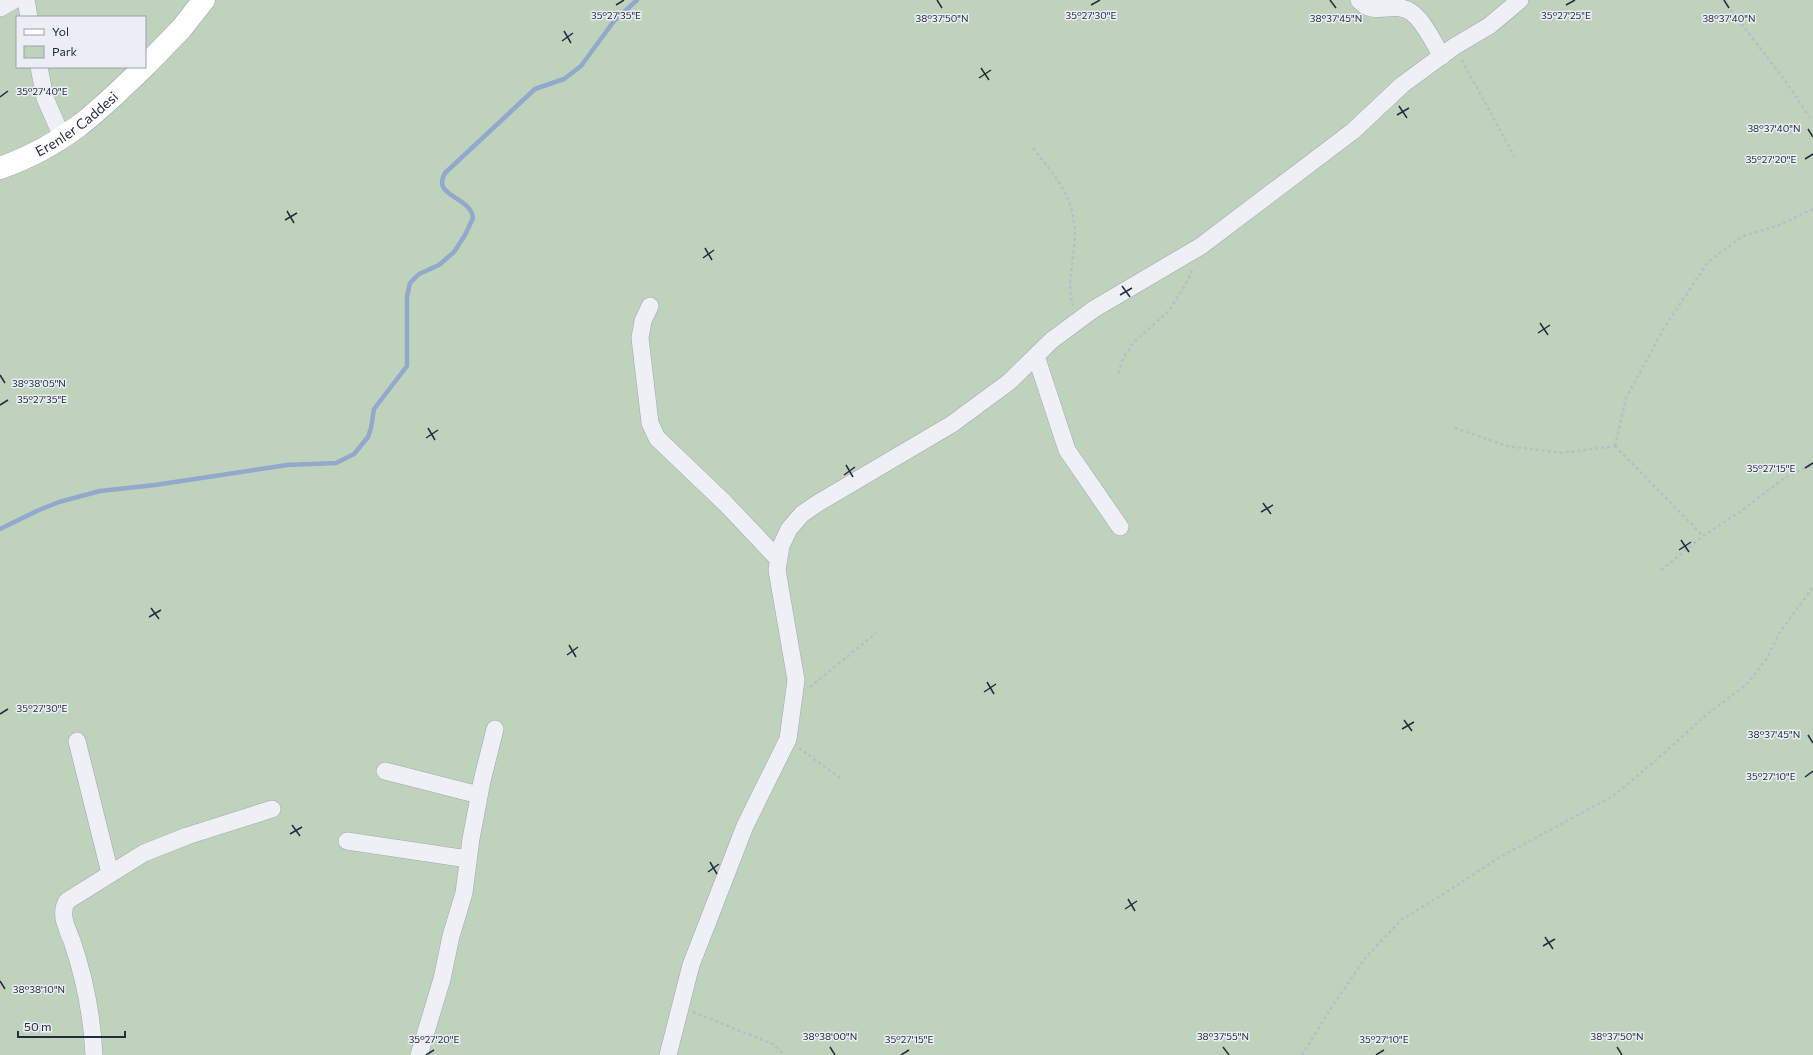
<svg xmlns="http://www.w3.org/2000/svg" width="1813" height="1055" font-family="Commissioner,sans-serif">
<rect width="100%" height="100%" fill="#dcdfe8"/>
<path fill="#bfd3bc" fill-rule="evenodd" d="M0 0H1813V1055H0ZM17 17H145V67H17Z"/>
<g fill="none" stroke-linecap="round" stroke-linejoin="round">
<path stroke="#92a8cc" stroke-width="4.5" d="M0 529 39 510 59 502 100 491 155 485 287 465 336 463 354 454 368 437 371 428 374 409 407 366V296L410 283 419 274 439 265 454 252 465 235 473 218C471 196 431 197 445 173L535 89 564 79 581 66 614 21 637 0"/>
<g stroke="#a1a5b2" stroke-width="18">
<path id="minor" d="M26 0 29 17
M1359 0C1373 18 1395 0 1411 12 1424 21 1433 42 1442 56
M0 8 14 0
M39 67 45 98 63 139
M650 306 643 321 640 338 650 423 657 438 725 503 779 560
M1036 356 1067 450 1120 527
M77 741 110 873
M385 771 479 795
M347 841 468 859
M94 1055C92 1015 85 979 72 941 67 928 59 914 67 901L144 853 187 836 272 809
M419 1055 442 979 451 936 464 893 471 839 482 781 495 729
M668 1055 691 965 745 826 788 739 796 680 777 570 781 546 789 529 802 514 818 503 952 424 1009 382 1052 340 1094 309 1201 246 1353 131 1402 85 1455 46 1489 26 1520 0"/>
</g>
<g stroke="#9aa1b5" stroke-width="23">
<g id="major">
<path d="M145 66 181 29 204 0"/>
<path id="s1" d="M0 168C63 146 98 112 144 67"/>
</g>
</g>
<path stroke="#babdc7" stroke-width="2.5" stroke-dasharray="3 3" stroke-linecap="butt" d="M1723 0 1784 79 1808 115 1813 120
M1462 60 1514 156
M1033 148C1060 183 1079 202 1074 249 1072 269 1067 286 1073 306
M1118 373 1124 357 1134 342 1169 311 1188 280 1192 270
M1455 428 1507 446 1561 453 1615 446
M1615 446 1626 398 1664 328 1708 262 1743 236 1780 225 1813 209
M1615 446 1703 536
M1661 570 1703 536 1741 511 1784 478 1813 464
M810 687 876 633
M799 748 840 778
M693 1012 773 1044 784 1055
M1302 1055 1331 1008 1366 957 1401 920 1445 893 1500 857 1613 796 1661 756 1706 715 1746 685 1766 660 1780 632 1813 587"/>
<use href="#minor" stroke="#eff0f6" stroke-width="17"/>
<use href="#major" stroke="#fff" stroke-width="22"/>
</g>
<path fill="none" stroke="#242b40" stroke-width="1.5" d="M937 0 942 8M1330 0 1336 8M1724 0 1729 8M616 5 624 0M1091 5 1100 0M1566 5 1575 0M564 31 571 43M562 41 573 33M981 68 989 80M979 78 991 70M0 97 8 91M1399 106 1407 118M1397 115 1409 108M1808 129 1813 137M1805 159 1813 154M287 211 294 223M285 220 297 213M705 248 712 260M703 258 714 250M1122 286 1130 297M1120 295 1132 288M1540 323 1548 335M1538 333 1550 325M0 375 5 383M0 405 8 400M428 428 435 440M426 438 438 430M846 465 853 477M1805 468 1813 463M844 475 855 467M1263 503 1271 514M1261 512 1273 505M1681 540 1689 552M1679 550 1691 542M151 608 159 619M149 617 161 610M569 645 576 657M567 655 578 647M987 682 994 694M984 692 996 684M0 714 8 709M1404 720 1412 731M1402 729 1414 722M1808 735 1813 743M1805 777 1813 771M292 825 300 836M290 834 302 827M710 862 717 874M708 872 719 864M1128 899 1135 911M1125 909 1137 901M1545 937 1553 949M1543 946 1555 939M0 981 5 989M830 1047 835 1055M1223 1047 1229 1055M1617 1047 1622 1055M426 1055 434 1050M901 1055 909 1050M1376 1055 1384 1050"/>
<g text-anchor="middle" stroke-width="3" stroke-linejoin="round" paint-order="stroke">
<g font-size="14" fill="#242b40" stroke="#ebeef5">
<text dy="5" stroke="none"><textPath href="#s1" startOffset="89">Erenler Caddesi</textPath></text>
</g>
</g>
<g font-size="10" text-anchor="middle" fill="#242b40" stroke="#ebeef5" stroke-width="3" stroke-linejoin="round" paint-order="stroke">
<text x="616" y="19">35°27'35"E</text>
<text x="1091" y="19">35°27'30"E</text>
<text x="1566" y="19">35°27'25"E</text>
<text x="942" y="22">38°37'50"N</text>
<text x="1336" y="22">38°37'45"N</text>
<text x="1729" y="22">38°37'40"N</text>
<text x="42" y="95">35°27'40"E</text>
<text x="1774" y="132">38°37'40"N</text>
<text x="1771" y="163">35°27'20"E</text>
<text x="39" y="387">38°38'05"N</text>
<text x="42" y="403">35°27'35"E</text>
<text x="1771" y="472">35°27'15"E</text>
<text x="42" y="712">35°27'30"E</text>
<text x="1774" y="738">38°37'45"N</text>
<text x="1771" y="780">35°27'10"E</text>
<text x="39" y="993">38°38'10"N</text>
<text x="830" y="1040">38°38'00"N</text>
<text x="1223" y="1040">38°37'55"N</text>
<text x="1617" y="1040">38°37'50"N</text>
<text x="434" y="1043">35°27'20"E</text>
<text x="909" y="1043">35°27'15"E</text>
<text x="1384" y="1043">35°27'10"E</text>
</g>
<rect x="16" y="16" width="130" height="52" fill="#ebeef5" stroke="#9ba0ad"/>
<rect x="24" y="29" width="20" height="6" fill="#ffffff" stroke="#9ba0ad"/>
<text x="52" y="36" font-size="12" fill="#242b40">Yol</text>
<rect x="24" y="46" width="20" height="12" fill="#bfd3bc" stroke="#9ba0ad"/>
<text x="52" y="56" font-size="12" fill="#242b40">Park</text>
<path d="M18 1031v6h107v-6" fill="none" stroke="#242b40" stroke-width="2"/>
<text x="24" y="1031" font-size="12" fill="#242b40" stroke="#ebeef5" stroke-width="3" paint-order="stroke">50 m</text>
</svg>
